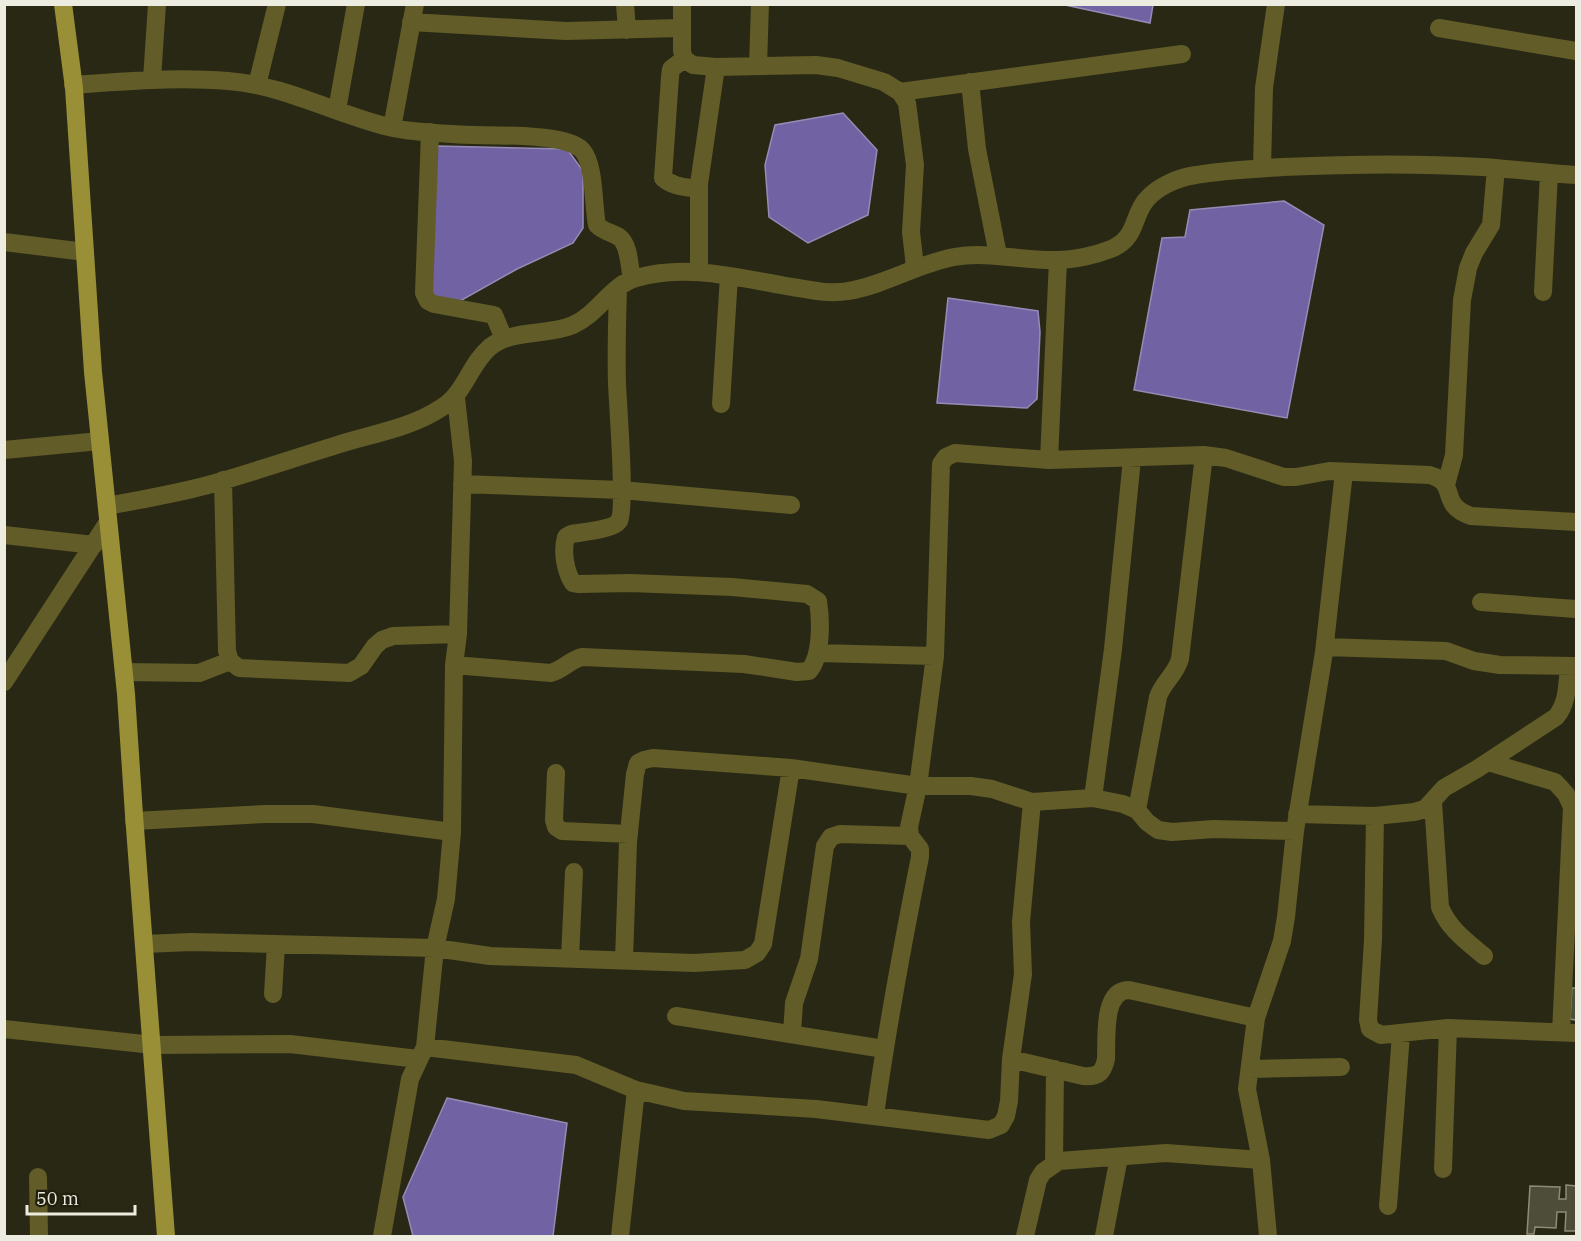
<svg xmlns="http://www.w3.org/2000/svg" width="1581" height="1241" font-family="'IBM Plex Serif',serif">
<rect width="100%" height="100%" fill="#292815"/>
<path fill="#7062a3" stroke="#968bb5" stroke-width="1.5" d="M1065 5 1153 4V5L1150 23Z
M843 113 877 150 868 215 808 243 769 217 765 165 775 125Z
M437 146 567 149 583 171V228L573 243 517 269 453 305 430 296Z
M1284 201 1324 225 1287 418 1134 390 1162 238 1185 237 1190 210Z
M948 298 1038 311 1040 332 1037 399 1027 408 937 403Z
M447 1098 567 1123 553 1236H413L403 1197Z"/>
<path fill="#4e4d39" stroke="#8e8c76" stroke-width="1.5" d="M1572 988H1576V1020L1570 1019Z
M1566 1185 1576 1186V1231H1565L1566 1212H1557L1556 1228 1535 1227 1534 1234H1527L1530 1186 1560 1187 1559 1199H1566Z"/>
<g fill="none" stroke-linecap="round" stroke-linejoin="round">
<path stroke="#615c28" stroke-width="18" d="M625 4 627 30
M682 4V51L684 59 693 65 716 67 816 65 838 68 884 82 900 92 907 103 915 165 911 232 915 267
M411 22 566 31 680 28
M1439 28 1576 51
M684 59 671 69 670 77 663 178C673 187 686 187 699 189
M758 66 760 4
M152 79 157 4
M970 82 977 149 998 255
M73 85C125 81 176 77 228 81 284 85 335 114 389 127 409 132 432 133 453 134 481 137 563 131 582 150 595 164 593 206 597 225 604 232 611 232 619 237 630 245 629 267 632 279
M257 85 277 4
M900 92 1182 54
M337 110 356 4
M392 128 415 4
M430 132 424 293 428 301 434 304 494 315 504 339
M1262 168 1264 88 1276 4
M4 242 85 252
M699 271V184L716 67
M1543 292 1549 173
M721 404 729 276
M4 450 100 441
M1049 460 1058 260
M223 480 227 651 230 661 239 668 349 673 361 666 375 646 382 640 393 636 458 634
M462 484 621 490 791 505
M1446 485 1454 455 1462 300 1468 268 1474 253 1491 225 1496 168
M107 506C140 500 174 494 208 485 251 473 294 458 337 445 371 434 411 428 441 408 465 394 469 365 490 347 512 329 548 336 573 325 598 314 611 285 636 278 688 264 734 277 786 286 806 289 828 295 848 291 885 285 917 264 954 257 989 251 1022 261 1057 260 1074 260 1096 255 1111 249 1138 238 1132 215 1147 199 1158 186 1180 177 1196 175 1224 170 1254 169 1283 167 1349 164 1415 163 1482 167 1513 169 1545 173 1576 175
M4 535 94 545
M1481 602 1576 609
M1325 647 1446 651 1474 661 1500 665 1576 666
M817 653 935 656
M454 665 551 673C564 669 570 660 582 657L744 664 797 672 809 671C822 656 821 620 818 601L807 594 732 587 630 583 579 584 573 583C565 571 562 551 566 537L571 534C582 532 613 530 619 521 626 509 618 406 617 384 616 352 617 320 618 288
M124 672 199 673 230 661
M4 682 108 522
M1488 762 1555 782 1566 794 1572 807 1561 1032
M556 773 554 820 556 827 562 831 629 834
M1093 798 1113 649 1132 459
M1433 802 1440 907C1449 929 1466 941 1484 956
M1137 810 1158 697C1163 682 1176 674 1180 659L1204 455
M1297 814 1375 816 1414 812 1425 809 1444 788 1477 769 1556 717C1568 703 1567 684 1569 666
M1375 816 1373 940 1368 1020 1370 1029 1381 1035 1448 1028 1576 1033
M134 821 265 814H313L452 832
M144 944 192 942 435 948 490 956 694 963 745 960 757 953 763 944 791 768
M570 958 574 872
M624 960 628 842 635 774 638 763 644 760 653 758 791 768 918 786H971L992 789 1032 802 1093 798 1123 804 1137 810 1147 822 1158 830 1172 832 1214 829 1295 831
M273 994 276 945
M676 1016 884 1049
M4 1029 153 1045 290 1044 418 1059
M792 1033 794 1003 809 959 825 846 831 837 840 834 910 836
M425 1047 576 1065 636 1090 684 1101 816 1109 989 1130 1001 1125 1006 1116 1009 1101 1011 1059 1023 974 1021 922 1032 802
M1011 1059 1083 1076C1097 1077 1103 1074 1106 1059 1107 1039 1102 990 1129 990L1256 1018
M1250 1069 1341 1067
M875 1115C887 1028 903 942 920 857V849L910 836 909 827 918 786 935 656 941 464 946 457 955 453 1049 460 1204 455 1226 458 1284 477H1296L1329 471 1430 475C1460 484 1437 504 1471 516L1576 522
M1054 1163 1055 1069
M1443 1169 1448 1028
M38 1177 39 1236
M1388 1206 1401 1034
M382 1236 410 1079 425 1047 435 948 446 899 452 832 454 665 458 634 463 461 456 398
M620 1236 636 1090
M1025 1236 1038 1180 1043 1172 1059 1161 1166 1153 1261 1160
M1104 1236 1119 1157
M1268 1236 1261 1160 1247 1089 1256 1018 1282 941 1286 917 1295 831 1324 652 1344 472"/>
<path stroke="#988f37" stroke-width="18" d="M63 4 74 88 93 372 126 694 134 815 166 1236"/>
</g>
<rect width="1581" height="1241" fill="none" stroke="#edece0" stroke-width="12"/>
<path d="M27 1205v9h108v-9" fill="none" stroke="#edece0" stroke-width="3"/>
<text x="36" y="1205" font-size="18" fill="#edece0" stroke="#201e0c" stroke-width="4.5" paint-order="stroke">50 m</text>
</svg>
